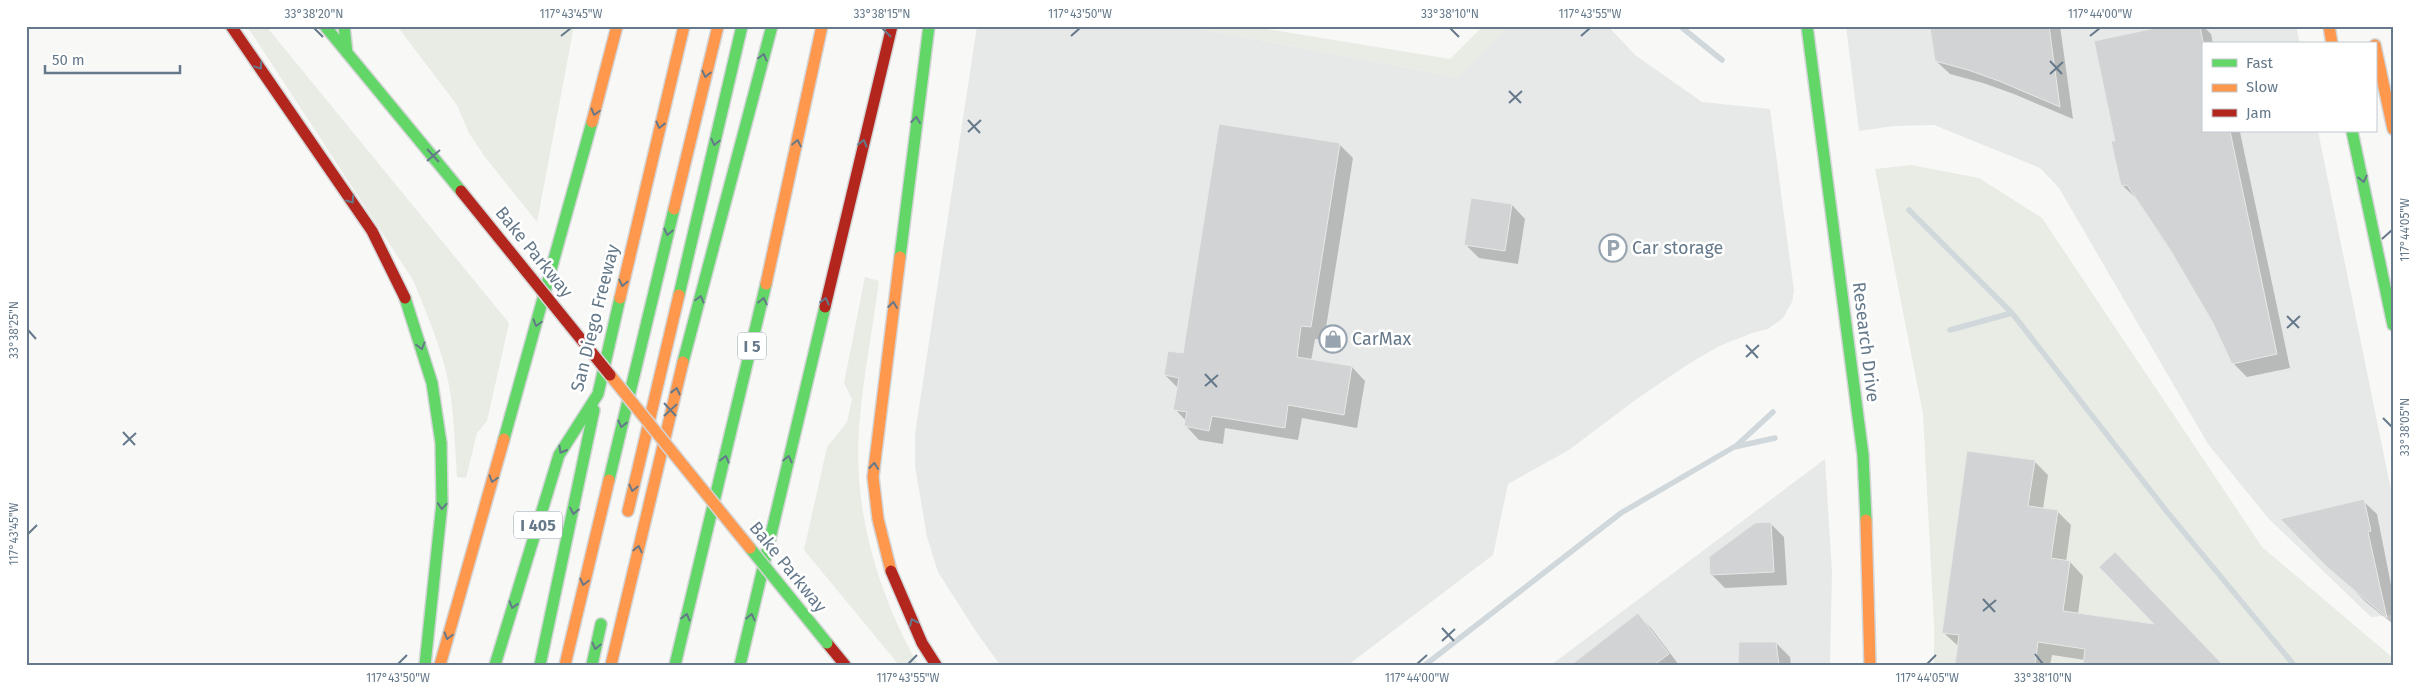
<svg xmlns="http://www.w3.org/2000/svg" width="2419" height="691" font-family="'Fira Sans',sans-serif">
<rect width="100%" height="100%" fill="#f8f8f7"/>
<path fill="#e7e8e8" d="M977 26H1185L1456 77 1507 26H1608L1635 55 1702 102 1770 109 1794 291 1792 302 1783 318 1768 329 1755 332 1719 346 1687 365 1638 398 1569 450 1508 484 1493 555 1348 665H1000L977 633 938 572 927 537 915 466V434Z
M1846 26H2296L2300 44H2203V131H2318L2393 500V615L2371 617 2268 518 2208 444 2059 188 2040 168 1934 125 1894 126 1859 131Z
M1825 459 1832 572 1830 665H1551Z"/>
<path fill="#e8ece5" d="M247 26H266L509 323 487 421 477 433 466 478 457 477C455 446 454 415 449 385 442 349 427 314 413 280Z
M397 26H574L537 222 485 157 469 133 457 105Z
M1185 26H1248L1450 59 1483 26H1507L1456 77Z
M1911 165 1979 178 2042 218 2262 547 2393 658V665H1934V624L1923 414 1875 169Z
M865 277 879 281C873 327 864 372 860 417 851 505 876 589 918 665H899L804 550 827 447 847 422 852 399 844 383Z"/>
<path fill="#0003" d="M1936 26H2060L2073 119 2014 94 1983 83 1950 74 1936 61Z
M2171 26H2203L2211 34 2213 44H2203V131L2240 132 2290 368 2247 377 2233 363 2214 323 2192 284 2137 199 2122 185 2116 142Z
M1339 144 1353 158 1324 340 1315 339 1311 361 1352 367 1365 381 1357 428 1302 418 1298 440 1225 428 1223 444 1199 440 1186 426V421L1175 409 1178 388 1165 375 1184 354Z
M1512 205 1525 219 1518 264 1479 258 1465 244Z
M2034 461 2048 475 2043 509 2057 511 2071 525 2066 562H2070L2083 576 2078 614 2222 665 2085 660 2052 655 2050 665H1956L1958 646 1944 633Z
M2363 501 2377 514 2393 595V624L2367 603 2282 520Z
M1770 523 1784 537 1787 585 1725 588 1711 574Z
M1638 615 1651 628 1679 665H1572Z
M1776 643 1790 657 1791 665H1739Z"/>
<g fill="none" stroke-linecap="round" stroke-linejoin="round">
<path stroke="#d0d8dc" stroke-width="5.5" d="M1680 26 1722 60
M1909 210 2012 313 2168 513 2294 665
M1950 330 2012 313
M1736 446 1773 412
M1425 665 1621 513 1734 447 1775 438"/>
</g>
<path fill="#d1d3d4" stroke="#e8e8e6" d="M1934 26H2049L2060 107 1999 81 1968 70 1935 61 1930 28Z
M2165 26H2200L2203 42V131H2230L2277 354 2232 364 2213 323 2168 246 2127 185 2121 186 2111 141H2115L2094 41Z
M1219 124 1340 143 1311 327 1301 326 1297 357 1352 366 1344 415 1288 405 1285 428 1212 416 1209 431 1184 426 1187 412 1173 410 1179 378 1164 375 1168 351 1183 353Z
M1471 198 1512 204 1505 251 1464 245Z
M1967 451 2035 460 2028 506 2058 510 2051 558 2070 561 2063 611 2154 624 2099 567 2115 552 2223 665H2083L2085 649 2038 642 2035 665H1955L1959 635 1942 633Z
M2364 499 2371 531 2368 532 2387 618 2327 567 2280 519Z
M1771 522 1774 572 1710 575 1709 557 1755 523Z
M1638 613 1669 654 1654 665H1571Z
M1739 642H1776L1779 665H1738Z"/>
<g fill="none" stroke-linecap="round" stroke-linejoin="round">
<g stroke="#d3d5d7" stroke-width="14">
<path id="fast" d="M325 26 461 191
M344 26 347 53
M1807 26 1863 455 1866 520
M2352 131 2393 325
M900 257 929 26
M679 295 742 26
M405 298 432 383 441 443 442 503 425 665
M683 362 772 26
M504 439 592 122
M609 480 674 209
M495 665 559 455 598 394 620 298
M540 665 594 410
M592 665 601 624
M675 665 766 284
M740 665 825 307"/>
</g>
<g stroke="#d3d5d7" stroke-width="14">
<path id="slow" d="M2329 26 2332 44
M2375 45 2393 129
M592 122 617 26
M674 209 718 26
M766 284 822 26
M620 298 684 26
M628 511 679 295
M1866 520 1870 665
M891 571 878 519 873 477 900 257
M440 665 504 439
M565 665 609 480
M611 665 683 362"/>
</g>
<g stroke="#d3d5d7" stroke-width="14">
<path id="jam" d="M231 26 372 231 405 298
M825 307 892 26
M891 571 922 643 936 665
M827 643 845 665"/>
</g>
<use href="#fast" stroke="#63d668" stroke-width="11"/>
<use href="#slow" stroke="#ff974d" stroke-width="11"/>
<use href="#jam" stroke="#b3261e" stroke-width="11"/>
<g stroke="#d4d5d6" stroke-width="14" stroke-linecap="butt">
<path id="fast-bridge" d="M750 548 827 643"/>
</g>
<g stroke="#d4d5d6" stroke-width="14" stroke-linecap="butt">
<path id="slow-bridge" d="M610 375 750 548"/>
</g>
<g stroke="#d4d5d6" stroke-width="14" stroke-linecap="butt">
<path id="jam-bridge" d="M461 191 610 375"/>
</g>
<use href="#fast-bridge" stroke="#63d668" stroke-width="11"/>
<use href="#slow-bridge" stroke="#ff974d" stroke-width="11"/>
<use href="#jam-bridge" stroke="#b3261e" stroke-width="11"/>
</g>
<defs><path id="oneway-chevron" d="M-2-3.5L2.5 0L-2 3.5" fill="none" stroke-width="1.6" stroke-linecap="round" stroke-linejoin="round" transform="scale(1.25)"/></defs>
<g stroke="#65798a">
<use href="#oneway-chevron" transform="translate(763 57) rotate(-75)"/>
<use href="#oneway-chevron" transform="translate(259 66) rotate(56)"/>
<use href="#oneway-chevron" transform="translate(706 74) rotate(103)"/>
<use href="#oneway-chevron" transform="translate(595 112) rotate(105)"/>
<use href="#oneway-chevron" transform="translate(916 120) rotate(-83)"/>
<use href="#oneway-chevron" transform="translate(660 125) rotate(104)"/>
<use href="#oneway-chevron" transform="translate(715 142) rotate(103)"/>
<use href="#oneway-chevron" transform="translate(797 143) rotate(-78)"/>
<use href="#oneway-chevron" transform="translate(863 143) rotate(-76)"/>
<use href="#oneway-chevron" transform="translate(2363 179) rotate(77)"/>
<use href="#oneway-chevron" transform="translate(351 200) rotate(55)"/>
<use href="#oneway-chevron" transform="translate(668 232) rotate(103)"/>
<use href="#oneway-chevron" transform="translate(623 283) rotate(103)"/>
<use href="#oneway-chevron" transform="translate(700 299) rotate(-75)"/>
<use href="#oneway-chevron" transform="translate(763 301) rotate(-78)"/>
<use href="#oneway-chevron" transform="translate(825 301) rotate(-76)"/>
<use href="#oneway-chevron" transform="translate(893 305) rotate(-83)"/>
<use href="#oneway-chevron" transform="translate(537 323) rotate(106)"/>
<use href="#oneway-chevron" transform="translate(421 346) rotate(75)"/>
<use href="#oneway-chevron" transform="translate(676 391) rotate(-76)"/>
<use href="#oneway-chevron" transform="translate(622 424) rotate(104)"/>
<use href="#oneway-chevron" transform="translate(562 450) rotate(120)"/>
<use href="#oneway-chevron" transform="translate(725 459) rotate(-76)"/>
<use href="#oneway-chevron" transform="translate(788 459) rotate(-77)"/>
<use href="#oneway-chevron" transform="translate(874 466) rotate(-84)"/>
<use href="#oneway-chevron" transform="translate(493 479) rotate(106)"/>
<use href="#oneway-chevron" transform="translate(633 488) rotate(103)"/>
<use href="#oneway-chevron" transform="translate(442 506) rotate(94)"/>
<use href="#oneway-chevron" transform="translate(574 511) rotate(101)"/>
<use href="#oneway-chevron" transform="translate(638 549) rotate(-77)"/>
<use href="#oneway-chevron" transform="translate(584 582) rotate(103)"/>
<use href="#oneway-chevron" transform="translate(513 605) rotate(107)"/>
<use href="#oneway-chevron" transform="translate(686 617) rotate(-76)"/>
<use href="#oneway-chevron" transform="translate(751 617) rotate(-77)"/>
<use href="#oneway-chevron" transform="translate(913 622) rotate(-114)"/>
<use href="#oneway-chevron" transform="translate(448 636) rotate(106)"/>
<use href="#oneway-chevron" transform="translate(596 646) rotate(103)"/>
</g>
<path fill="none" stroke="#65798a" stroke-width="2" d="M314 28 323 37M882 28 891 37M1450 28 1459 37M561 36 571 28M1071 36 1080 28M1581 36 1590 28M2090 36 2100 28M2050 61 2062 74M2050 74 2063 62M1509 91 1521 103M1509 103 1522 91M968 120 980 133M968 132 981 120M427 149 439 162M427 161 440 150M2382 239 2392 230M2287 316 2299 328M2287 328 2300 316M28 330 36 339M1746 345 1758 358M1746 357 1759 345M1205 374 1217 387M1205 386 1218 375M664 403 676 416M664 416 677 404M2383 418 2392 427M123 432 135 445M123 445 136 433M28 534 37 525M1983 599 1995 612M1983 611 1996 600M1442 628 1454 641M1442 641 1455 629M2035 654 2043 664M398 664 407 655M908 664 917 655M1417 664 1427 655M1927 664 1936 655"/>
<defs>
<g id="parking-ring" transform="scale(1.4375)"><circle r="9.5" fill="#fff" stroke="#98a5b0" stroke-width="1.5"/><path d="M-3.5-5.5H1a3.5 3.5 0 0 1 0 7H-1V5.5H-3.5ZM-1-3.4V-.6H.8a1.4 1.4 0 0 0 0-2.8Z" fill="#98a5b0"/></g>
<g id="shop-ring" transform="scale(1.4375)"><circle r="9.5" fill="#fff" stroke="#98a5b0" stroke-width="1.5"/><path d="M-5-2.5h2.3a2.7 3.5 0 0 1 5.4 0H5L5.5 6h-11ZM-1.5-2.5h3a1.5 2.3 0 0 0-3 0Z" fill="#98a5b0"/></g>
</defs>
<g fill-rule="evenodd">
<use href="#parking-ring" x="1613" y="248"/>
<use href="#shop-ring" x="1333" y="339"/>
</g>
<g text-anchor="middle" stroke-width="5" stroke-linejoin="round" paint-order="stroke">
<g fill="#fff" stroke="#93a1ad" stroke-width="1">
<rect x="738" y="332.5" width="28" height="27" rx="4"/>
<rect x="514" y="511.5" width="48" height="27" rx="4"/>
</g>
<g font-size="16" font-weight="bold" fill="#65798a">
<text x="752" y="352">I 5</text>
<text x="538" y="531">I 405</text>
</g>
<g font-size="18" fill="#65798a" stroke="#fff" text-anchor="start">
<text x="1632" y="254">Car storage</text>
<text x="1352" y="345">CarMax</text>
</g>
<g font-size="18" fill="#65798a" stroke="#fff">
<text transform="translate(534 252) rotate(51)" y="6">Bake Parkway</text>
<text transform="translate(595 318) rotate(-76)" y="6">San Diego Freeway</text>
<text transform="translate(1866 342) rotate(83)" y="6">Research Drive</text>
<text transform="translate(788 567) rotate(51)" y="6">Bake Parkway</text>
</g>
</g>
<rect width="2419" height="691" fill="none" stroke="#ffffff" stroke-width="55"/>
<rect x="2202" y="42" width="175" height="90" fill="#ffffff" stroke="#c1c9d0"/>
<rect x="2212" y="59" width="25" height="8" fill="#63d668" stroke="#c1c9d0"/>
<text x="2246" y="68" font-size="15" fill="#65798a">Fast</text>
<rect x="2212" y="84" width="25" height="8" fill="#ff974d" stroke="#c1c9d0"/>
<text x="2246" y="92" font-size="15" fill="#65798a">Slow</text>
<rect x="2212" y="109" width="25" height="8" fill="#b3261e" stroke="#c1c9d0"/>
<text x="2246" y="118" font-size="15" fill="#65798a">Jam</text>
<path d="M45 65v8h135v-8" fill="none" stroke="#65798a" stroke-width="2.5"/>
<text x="52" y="65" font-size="15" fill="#65798a" stroke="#ffffff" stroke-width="4" paint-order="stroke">50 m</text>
<rect x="28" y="28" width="2364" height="636" fill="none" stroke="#65798a" stroke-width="2"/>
<g font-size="12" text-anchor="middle" fill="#65798a">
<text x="314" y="18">33°38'20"N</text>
<text x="571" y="18">117°43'45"W</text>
<text x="882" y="18">33°38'15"N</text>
<text x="1080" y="18">117°43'50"W</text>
<text x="1450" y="18">33°38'10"N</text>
<text x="1590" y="18">117°43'55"W</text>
<text x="2100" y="18">117°44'00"W</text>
<text transform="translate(2405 230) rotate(-90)" y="4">117°44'05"W</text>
<text transform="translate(14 330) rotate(-90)" y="4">33°38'25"N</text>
<text transform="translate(2405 427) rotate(-90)" y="4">33°38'05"N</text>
<text transform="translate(14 534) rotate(-90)" y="4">117°43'45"W</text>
<text x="398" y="682">117°43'50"W</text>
<text x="908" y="682">117°43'55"W</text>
<text x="1417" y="682">117°44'00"W</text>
<text x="1927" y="682">117°44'05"W</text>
<text x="2043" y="682">33°38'10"N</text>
</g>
</svg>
